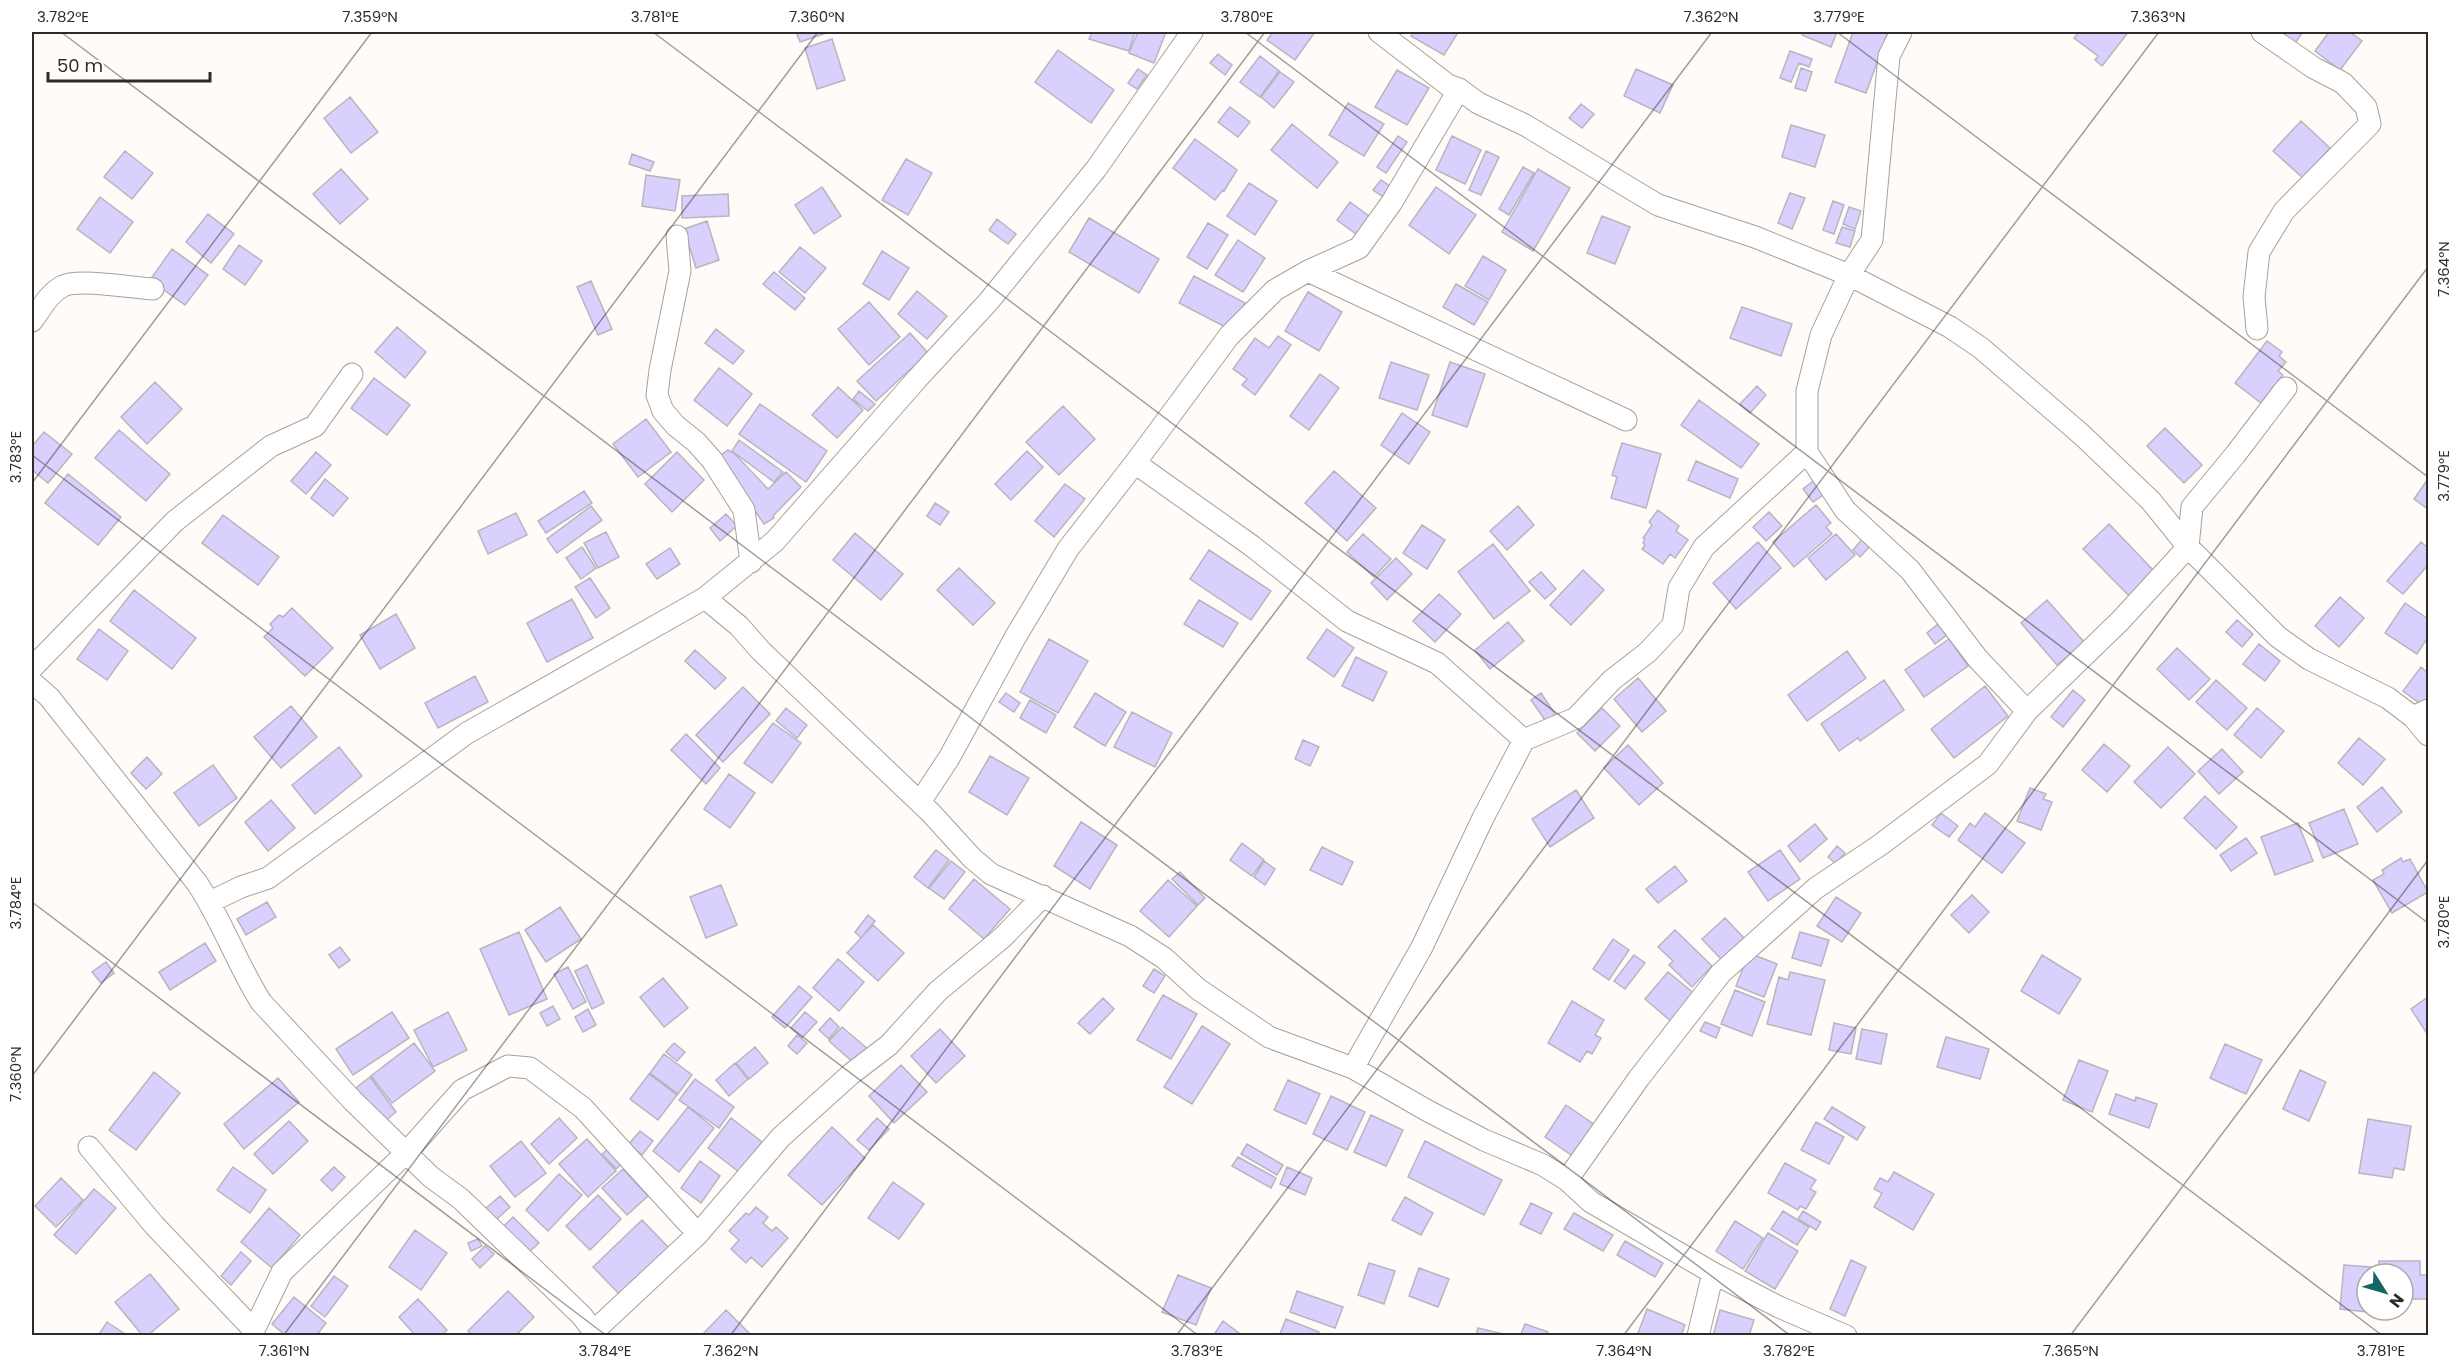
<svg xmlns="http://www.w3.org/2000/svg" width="2460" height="1367" font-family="Poppins,sans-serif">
<rect width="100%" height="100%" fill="#fffbf9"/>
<path fill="#dad0fd" stroke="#b7b5be" stroke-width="1.5" d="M796 32H829L800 42Z
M1092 32H1135L1129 51 1089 39Z
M1138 32H1166L1154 63 1129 53Z
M1273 32H1315L1295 60 1267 40Z
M1414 32H1453L1457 34 1444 55 1411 36Z
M1803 32H1837L1831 47 1802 35Z
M1853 32H1888L1866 93 1835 82Z
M2079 32H2124L2127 34 2102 66 2095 60 2098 56 2074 38Z
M2279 32H2303L2295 43Z
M2329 32H2350L2362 41 2340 70 2315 51Z
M832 39 845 80 817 89 805 48Z
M1058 50 1114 90 1091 123 1035 82Z
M1790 51 1812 59 1809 67 1799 63 1791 82 1780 78Z
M1218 54 1232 65 1225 75 1210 63Z
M1260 56 1279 71 1260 97 1240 82Z
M1801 68 1812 72 1806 91 1795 88Z
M1138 69 1147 75 1137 89 1128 83Z
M1636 69 1673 85 1660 113 1624 96Z
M1397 70 1429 88 1407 125 1375 107Z
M1280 72 1294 82 1274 108 1261 97Z
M350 97 378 132 351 153 324 118Z
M1348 103 1384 124 1364 156 1329 135Z
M1581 104 1594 114 1582 128 1569 118Z
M1230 107 1250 122 1238 137 1218 122Z
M2301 121 2330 148 2303 178 2273 151Z
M1292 124 1338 162 1317 188 1271 150Z
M1791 125 1825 135 1815 167 1782 157Z
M1398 136 1407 142 1386 173 1377 167Z
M1452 136 1481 150 1465 184 1436 170Z
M1195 139 1237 170 1224 191 1223 190 1215 200 1173 168Z
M125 151 153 173 132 199 104 177Z
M1486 151 1499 157 1481 195 1469 190Z
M632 154 654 162 650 171 629 164Z
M906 159 932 173 908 215 882 200Z
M1523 167 1534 173 1509 215 1499 209Z
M341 169 368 199 340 224 313 194Z
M1538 169 1570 188 1533 251 1502 232Z
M646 175 680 180 675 211 642 206Z
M1381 180 1393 188 1385 198 1373 190Z
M1249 183 1277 201 1255 235 1227 216Z
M822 187 841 216 814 234 795 205Z
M1436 187 1476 215 1449 254 1409 225Z
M1790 193 1805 198 1792 229 1778 223Z
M728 194 729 216 682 218V196Z
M100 197 133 222 110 253 77 229Z
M1833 201 1844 205 1834 234 1823 230Z
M1350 202 1373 219 1360 237 1337 220Z
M1849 207 1861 211 1855 229 1843 224Z
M208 214 234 234 211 263 186 242Z
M1602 216 1630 227 1615 264 1587 253Z
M1089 218 1159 259 1139 293 1069 252Z
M997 219 1016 234 1008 244 989 230Z
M707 221 719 260 696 268 684 229Z
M1208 223 1228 235 1207 269 1187 257Z
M1842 227 1855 231 1850 247 1836 243Z
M1238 240 1265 258 1243 292 1215 275Z
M239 245 262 261 245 285 223 269Z
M800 247 826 268 805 293 779 272Z
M172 249 208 275 185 305 150 280Z
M882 251 909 268 889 300 863 284Z
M1483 256 1506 270 1489 300 1465 286Z
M774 272 805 298 795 310 763 284Z
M1194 276 1245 303 1231 330 1179 303Z
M591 281 612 329 598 335 577 287Z
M1456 284 1488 302 1474 325 1443 307Z
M917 291 947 316 927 339 898 314Z
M1308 292 1342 312 1319 351 1285 331Z
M869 302 900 337 869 365 838 329Z
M1742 307 1792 324 1781 356 1730 338Z
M397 327 426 352 405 378 375 352Z
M716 329 744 351 733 364 705 343Z
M910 333 928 353 876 401 857 381Z
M1278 336 1291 345 1255 395 1242 385 1247 379 1233 369 1255 338 1269 348Z
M2267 341 2282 352 2279 356 2286 362 2278 371 2283 375 2261 403 2235 383Z
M1391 362 1429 375 1417 410 1379 398Z
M1450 362 1485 374 1467 427 1432 415Z
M719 368 752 394 727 426 694 400Z
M1320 374 1339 388 1309 430 1290 416Z
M374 378 410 405 387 435 351 408Z
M155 382 182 409 147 444 121 417Z
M1757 386 1766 395 1750 413 1740 404Z
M838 387 863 410 837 438 812 415Z
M859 391 875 404 868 411 853 399Z
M1699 400 1759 444 1741 468 1681 425Z
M760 404 827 451 806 482 739 434Z
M1063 406 1095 439 1059 475 1026 442Z
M1402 413 1430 432 1409 464 1381 445Z
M646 419 671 452 638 477 613 444Z
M2165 428 2202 465 2184 483 2147 446Z
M119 430 170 474 146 501 95 458Z
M44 432 72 454 48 483 32 470V442L34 444Z
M739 440 783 472 774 482 732 451Z
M1622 443 1661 454 1646 508 1611 498 1617 477 1612 475Z
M728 450 735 454 768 489 786 472 801 487 773 516 774 518 764 524 718 457Z
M1027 451 1043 467 1011 500 995 484Z
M316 452 331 465 306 494 291 481Z
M677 452 704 480 672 512 645 484Z
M1696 461 1738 479 1730 498 1688 480Z
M1334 471 1376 508 1347 541 1305 503Z
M68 474 121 517 98 545 45 503Z
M325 479 348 498 333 516 311 498Z
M1816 479 1826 493 1813 502 1803 489Z
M2428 479V509L2414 499Z
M1065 484 1085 499 1054 537 1035 521Z
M584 491 592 503 546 533 538 521Z
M935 503 949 512 940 525 927 516Z
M1816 505 1831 523 1826 527 1832 534 1794 567 1773 542Z
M591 506 602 520 557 553 547 539Z
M1518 506 1534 525 1507 550 1490 531Z
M1658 510 1679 526 1676 531 1688 540 1675 558 1670 554 1663 564 1642 549 1645 545 1643 543 1645 539 1643 538 1652 525 1649 522Z
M1769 512 1782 526 1766 541 1753 527Z
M516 513 527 535 488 554 478 531Z
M726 514 737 526 720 541 710 528Z
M223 515 279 557 258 585 202 543Z
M2109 524 2156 573 2131 598 2083 549Z
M1422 525 1445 540 1427 569 1403 553Z
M606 532 619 557 598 568 584 543Z
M855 533 903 574 881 600 833 560Z
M1363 534 1391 559 1374 577 1347 552Z
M1836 534 1855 555 1826 580 1808 558Z
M1864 537 1872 544 1860 557 1853 550Z
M1758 542 1781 568 1736 609 1713 583Z
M2421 542 2428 548V565L2403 594 2387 581Z
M1493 544 1530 591 1494 619 1458 572Z
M582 547 596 568 581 579 566 558Z
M670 548 680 564 657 579 646 564Z
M1209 550 1271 591 1251 620 1190 579Z
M1396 558 1412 574 1387 600 1371 583Z
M959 568 995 603 973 625 937 590Z
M1583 570 1604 590 1571 625 1550 605Z
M1541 572 1556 589 1545 599 1529 582Z
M590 578 610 608 596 618 575 587Z
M134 590 196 638 172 669 110 621Z
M1439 594 1461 614 1435 642 1413 621Z
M2340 597 2364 618 2339 647 2315 626Z
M572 599 593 638 547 662 527 623Z
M1199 600 1238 623 1223 647 1184 624Z
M2047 600 2084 642 2057 665 2021 623Z
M2405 603 2428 619V637L2417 654 2385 633Z
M292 608 333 648 305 676 264 637 273 628 270 624 279 615 283 617Z
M396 614 415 648 380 669 360 635Z
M2237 620 2253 634 2242 647 2226 632Z
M1508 622 1524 641 1490 669 1475 650Z
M1938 624 1947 635 1935 644 1927 633Z
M99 629 128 651 107 680 77 659Z
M1327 629 1354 648 1334 677 1307 658Z
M1049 639 1088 661 1058 713 1020 692Z
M1949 639 1968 666 1924 697 1905 670Z
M2259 644 2280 661 2265 681 2243 664Z
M2177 648 2210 679 2189 700 2157 669Z
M695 650 726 678 715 689 685 661Z
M1847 651 1866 678 1807 721 1788 695Z
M1356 657 1387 672 1373 701 1342 686Z
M2421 667 2428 673V698L2423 706 2403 691Z
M475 676 488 702 438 728 425 703Z
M1638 678 1666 711 1642 732 1614 699Z
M1884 680 1904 710 1860 741 1858 738 1839 751 1821 724Z
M2216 680 2247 708 2227 730 2196 702Z
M1985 686 2008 716 1954 758 1931 729Z
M743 687 770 714 723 762 696 735Z
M2073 690 2085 700 2063 727 2051 717Z
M1006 693 1020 703 1014 712 999 702Z
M1095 693 1126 712 1105 746 1074 727Z
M1541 693 1557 717 1547 723 1531 700Z
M1030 700 1056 715 1046 733 1020 718Z
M291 706 317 737 281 768 254 737Z
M786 708 807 725 797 738 776 721Z
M1602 708 1620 726 1595 751 1577 733Z
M2257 708 2284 731 2261 758 2234 735Z
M1132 712 1172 733 1155 767 1114 747Z
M773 723 801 743 772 783 744 763Z
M686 734 720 768 706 784 671 750Z
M2359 738 2385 759 2363 785 2338 763Z
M1303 740 1319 747 1310 766 1295 759Z
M2104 744 2130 766 2107 792 2082 770Z
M1628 745 1663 783 1639 805 1604 768Z
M339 747 362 776 315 814 292 785Z
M2168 747 2195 774 2161 808 2134 782Z
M2222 749 2243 772 2219 794 2198 771Z
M990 756 1029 778 1007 815 969 792Z
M147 757 162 774 146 789 131 773Z
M213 765 237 798 199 826 174 793Z
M729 774 755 793 730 828 704 809Z
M2382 787 2402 812 2377 832 2357 807Z
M2030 788 2046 794 2043 799 2052 802 2041 830 2017 821Z
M1576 790 1594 818 1550 847 1532 819Z
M2205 796 2237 827 2216 849 2184 818Z
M271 800 295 828 268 851 245 822Z
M2344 809 2358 844 2323 858 2309 823Z
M1941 813 1958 826 1949 837 1932 825Z
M1985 813 2025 843 2002 873 1958 840 1970 823 1975 827Z
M1081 822 1117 845 1090 889 1054 866Z
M2298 823 2313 861 2275 875 2261 837Z
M1815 824 1827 839 1800 862 1788 846Z
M2246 838 2257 853 2231 871 2220 855Z
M1242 843 1264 860 1252 876 1230 860Z
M1837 846 1845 853 1836 864 1828 857Z
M1322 847 1353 862 1342 885 1310 870Z
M936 850 949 860 928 888 914 877Z
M1780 850 1800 879 1768 901 1748 872Z
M2401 858 2403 862 2410 859 2428 892 2392 913 2373 880 2384 874 2382 870Z
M951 861 965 872 944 899 929 888Z
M1264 861 1275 869 1265 885 1254 877Z
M1675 866 1687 881 1658 903 1646 889Z
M1180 872 1205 898 1198 905 1172 879Z
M974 879 1010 909 984 939 949 909Z
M1168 880 1197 906 1169 937 1140 911Z
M721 885 737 925 706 938 690 897Z
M1972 895 1989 912 1969 933 1951 915Z
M1836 897 1861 913 1842 942 1817 926Z
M267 902 276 917 246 935 237 919Z
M560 907 581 939 546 962 525 930Z
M868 915 875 921 861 938 855 932Z
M1725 918 1744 938 1721 959 1702 939Z
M873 925 904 953 878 981 847 953Z
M1675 930 1712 966 1692 987 1669 965 1673 961 1658 947Z
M519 932 547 999 509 1015 480 949Z
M1800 932 1829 940 1821 966 1792 958Z
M1613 939 1629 950 1609 980 1593 969Z
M205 943 216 961 170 990 159 972Z
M340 947 350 960 339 968 329 955Z
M1749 953 1777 964 1764 997 1736 986Z
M1634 955 1645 963 1625 989 1614 981Z
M2042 955 2081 979 2059 1014 2021 991Z
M838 959 864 982 839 1011 813 988Z
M106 962 114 973 101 983 92 972Z
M587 965 604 1003 592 1009 575 971Z
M568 967 586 1002 573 1009 554 974Z
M1154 969 1165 976 1154 993 1143 986Z
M1668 972 1696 995 1673 1023 1645 999Z
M1790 972 1825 980 1811 1035 1767 1024 1779 977 1788 980Z
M663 978 688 1008 664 1027 640 997Z
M799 986 812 997 785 1028 772 1017Z
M1735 990 1765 1002 1752 1036 1721 1024Z
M1163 995 1197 1014 1171 1059 1137 1040Z
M2428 997V1035L2411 1009Z
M1103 998 1114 1009 1090 1034 1078 1023Z
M1572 1001 1604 1020 1595 1035 1601 1038 1592 1054 1587 1051 1580 1062 1548 1043Z
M553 1006 560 1019 547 1026 540 1013Z
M588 1009 596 1025 583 1032 575 1017Z
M392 1012 409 1038 353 1075 336 1049Z
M448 1012 467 1050 433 1067 414 1030Z
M805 1012 817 1022 802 1038 791 1028Z
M830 1018 839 1027 829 1039 819 1030Z
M1705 1022 1720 1028 1716 1038 1700 1031Z
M1834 1023 1856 1028 1851 1054 1829 1050Z
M1202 1026 1230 1044 1192 1104 1164 1087Z
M842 1027 869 1050 856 1065 829 1041Z
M940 1029 965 1056 936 1083 911 1056Z
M1862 1029 1887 1034 1881 1064 1856 1059Z
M797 1035 807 1043 797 1054 788 1046Z
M1946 1037 1989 1049 1980 1079 1937 1067Z
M414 1043 435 1071 392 1103 371 1076Z
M674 1043 685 1052 677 1061 666 1052Z
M2225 1044 2262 1060 2246 1094 2210 1078Z
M755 1047 768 1063 749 1079 736 1063Z
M664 1054 692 1075 678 1094 650 1073Z
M2079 1060 2108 1071 2092 1112 2063 1100Z
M735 1063 748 1079 729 1096 716 1080Z
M901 1065 927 1092 894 1123 869 1096Z
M2300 1070 2326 1082 2309 1121 2283 1109Z
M154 1072 180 1093 136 1150 109 1130Z
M649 1074 677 1095 658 1120 630 1099Z
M370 1077 396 1112 383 1123 356 1088Z
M278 1078 299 1102 244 1149 224 1124Z
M695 1079 734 1107 719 1128 679 1100Z
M1288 1080 1320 1094 1306 1124 1274 1110Z
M2116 1094 2135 1101 2136 1097 2157 1104 2149 1128 2109 1114Z
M1331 1096 1365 1112 1347 1150 1313 1134Z
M1566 1105 1595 1125 1574 1157 1545 1137Z
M688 1107 714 1128 679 1172 653 1151Z
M1832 1107 1865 1127 1857 1140 1824 1119Z
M1371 1115 1403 1130 1386 1166 1354 1152Z
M559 1118 577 1138 549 1164 531 1144Z
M731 1118 762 1142 739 1172 708 1148Z
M877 1118 889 1129 869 1150 857 1140Z
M2368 1119 2411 1126 2404 1170 2394 1168 2392 1178 2359 1173Z
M289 1121 308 1141 273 1174 254 1154Z
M1816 1122 1844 1137 1829 1164 1801 1150Z
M832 1127 865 1158 822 1205 788 1175Z
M640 1131 653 1141 642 1155 629 1144Z
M587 1139 616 1171 588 1197 559 1164Z
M521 1141 546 1173 515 1197 490 1166Z
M1425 1141 1502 1180 1484 1215 1408 1177Z
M1247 1144 1283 1165 1277 1175 1241 1154Z
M608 1149 622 1164 616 1169 602 1154Z
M1238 1157 1276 1178 1271 1188 1232 1166Z
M700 1161 720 1176 701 1203 681 1188Z
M1785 1163 1816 1180 1810 1189 1816 1192 1806 1209 1800 1206 1798 1210 1768 1193Z
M233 1167 266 1190 250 1213 217 1190Z
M334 1167 345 1177 332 1191 321 1180Z
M1287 1167 1312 1178 1305 1195 1280 1184Z
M623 1169 648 1196 627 1215 602 1188Z
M1894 1172 1934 1194 1913 1230 1874 1207 1882 1193 1874 1189 1880 1178 1888 1182Z
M559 1174 582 1195 548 1231 526 1210Z
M61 1178 83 1200 56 1227 35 1206Z
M893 1182 924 1204 899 1239 868 1218Z
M94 1189 116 1208 76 1254 54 1235Z
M598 1195 621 1219 590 1250 566 1226Z
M500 1196 510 1207 495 1221 485 1209Z
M1405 1197 1433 1213 1421 1235 1392 1220Z
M1531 1203 1552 1213 1541 1234 1520 1224Z
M756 1207 768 1217 763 1223 772 1231 776 1227 788 1238 762 1267 751 1257 746 1263 731 1249 739 1240 729 1231 746 1213 749 1215Z
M269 1208 300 1235 272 1268 241 1242Z
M1783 1211 1809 1227 1797 1245 1771 1229Z
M1803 1211 1821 1222 1816 1230 1798 1219Z
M1574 1213 1613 1235 1603 1251 1564 1229Z
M513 1217 539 1243 527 1254 502 1228Z
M642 1220 671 1250 622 1297 593 1267Z
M1735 1221 1763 1238 1743 1269 1716 1251Z
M415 1230 447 1253 421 1290 389 1267Z
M1768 1233 1798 1251 1775 1289 1745 1271Z
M478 1239 482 1246 471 1251 468 1243Z
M1625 1241 1663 1263 1655 1277 1617 1255Z
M485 1246 494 1254 480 1268 472 1259Z
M241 1252 251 1261 231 1285 221 1276Z
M1851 1260 1866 1267 1845 1316 1830 1309Z
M2379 1261H2420V1275H2428V1299H2403V1274H2378Z
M1369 1263 1395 1271 1384 1304 1358 1295Z
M2344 1265 2371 1267V1274H2367V1312L2340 1309Z
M1419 1268 1449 1279 1438 1307 1409 1296Z
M150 1274 179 1309 147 1336H143L115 1302Z
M1178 1275 1211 1288 1196 1325 1162 1312Z
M334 1276 348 1286 325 1317 311 1306Z
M508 1291 534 1317 515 1336H473L468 1331Z
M1297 1291 1343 1307 1335 1328 1290 1312Z
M294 1297 326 1323 316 1336H286L272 1324Z
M418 1299 447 1330 441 1336H416L399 1317Z
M1647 1309 1685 1325 1681 1336H1637Z
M726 1310 752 1336H701Z
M1720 1310 1754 1320 1749 1336H1713Z
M1286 1319 1319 1332 1318 1336H1279Z
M1223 1321 1243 1336H1213Z
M107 1322 125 1334 124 1336H98Z
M1525 1324 1548 1332 1547 1336H1520Z
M1478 1328 1508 1335V1336H1476Z"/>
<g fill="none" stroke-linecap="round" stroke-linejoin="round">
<g stroke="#aaa09b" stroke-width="23">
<path id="minor" d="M1379 32 1448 85 1459 89 1478 103 1525 125 1658 205 1755 237 1849 275 1950 327 1981 348 2082 435 2151 501 2188 547 2278 637 2309 659 2388 698 2413 717
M1901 32 1889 56 1872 240 1849 275 1821 335 1807 391V452L1845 510 1910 570 1978 659 2027 711
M677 236 680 271 660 370 657 395 663 411 676 426 696 442 712 460 744 510 751 562
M1308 271 1626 420
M32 321C41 309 49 293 63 286 78 278 134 288 153 289
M2257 329 2254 297 2259 252 2284 211 2370 124 2366 107 2343 83 2314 68 2262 32
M705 598 739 626 761 651 931 813 972 858 991 874 1130 936 1164 958 1198 989 1269 1037 1353 1068 1428 1111 1484 1140 1543 1165 1567 1180 1591 1202 1713 1273 1779 1307 1846 1336
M32 668 175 521 271 446 315 426 352 374
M32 682 49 697 197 883C222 920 237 964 261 1002L352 1100 431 1177 461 1199 582 1316 591 1328 593 1336
M2428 710 2413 717 2428 735
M1524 740 1576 718 1612 680 1648 652 1673 625 1679 588 1704 547 1807 452
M920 802 949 758 1016 636 1068 549 1135 463
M210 902 241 887 268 878 467 733 705 598 775 541 917 379 989 301 1096 169 1192 32
M1353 1068 1422 947 1483 818 1524 740 1437 663 1347 621 1252 546 1135 463 1229 336 1275 290 1308 271 1359 248 1392 202 1459 89
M89 1147 154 1225 253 1329
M1567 1180 1639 1078 1721 973 1816 888 1880 845 1988 764 2027 711 2120 621 2188 547 2192 507 2235 455 2286 388
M593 1332 698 1234 781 1137 851 1074 889 1045 938 991 1002 938 1043 896
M251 1336 282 1272 406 1153 462 1090 508 1066 530 1068 583 1108 698 1234
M1698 1336 1713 1273"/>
</g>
<use href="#minor" stroke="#fff" stroke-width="21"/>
</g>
<path fill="none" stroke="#2e2a28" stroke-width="1.5" stroke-opacity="0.45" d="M61 32 1791 1336M653 32 2383 1336M1245 32 2428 923M1837 32 2428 477M32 455 1199 1336M32 483 372 32M32 902 607 1336M32 1076 818 32M283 1336 1265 32M730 1336 1712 32M1176 1336 2159 32M1623 1336 2428 267M2070 1336 2428 860"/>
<rect width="2460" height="1367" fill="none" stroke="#ffffff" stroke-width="66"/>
<g transform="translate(2385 1292) rotate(127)"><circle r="28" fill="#ffffff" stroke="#abaaa9" stroke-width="1.5"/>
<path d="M0-4.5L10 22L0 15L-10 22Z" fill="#176567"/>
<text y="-9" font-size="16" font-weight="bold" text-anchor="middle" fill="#2e2a28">N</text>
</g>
<path d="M48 72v9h162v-9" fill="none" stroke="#2e2a28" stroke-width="3"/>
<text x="57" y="72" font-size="18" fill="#2e2a28" stroke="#ffffff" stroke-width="4.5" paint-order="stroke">50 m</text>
<rect x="33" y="33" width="2394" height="1301" fill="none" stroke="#2e2a28" stroke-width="2"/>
<g font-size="15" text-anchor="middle" fill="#2e2a28">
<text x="63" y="22">3.782°E</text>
<text x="370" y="22">7.359°N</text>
<text x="655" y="22">3.781°E</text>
<text x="817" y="22">7.360°N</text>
<text x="1247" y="22">3.780°E</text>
<text x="1711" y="22">7.362°N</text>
<text x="1839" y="22">3.779°E</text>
<text x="2158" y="22">7.363°N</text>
<text transform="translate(2444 269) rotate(-90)" y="5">7.364°N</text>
<text transform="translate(16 457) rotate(-90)" y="5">3.783°E</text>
<text transform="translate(2444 476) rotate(-90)" y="5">3.779°E</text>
<text transform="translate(16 903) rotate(-90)" y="5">3.784°E</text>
<text transform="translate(2444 922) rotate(-90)" y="5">3.780°E</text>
<text transform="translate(16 1074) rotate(-90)" y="5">7.360°N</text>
<text x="284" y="1356">7.361°N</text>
<text x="605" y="1356">3.784°E</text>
<text x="731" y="1356">7.362°N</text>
<text x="1197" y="1356">3.783°E</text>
<text x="1624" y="1356">7.364°N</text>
<text x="1789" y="1356">3.782°E</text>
<text x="2071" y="1356">7.365°N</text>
<text x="2381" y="1356">3.781°E</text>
</g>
</svg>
